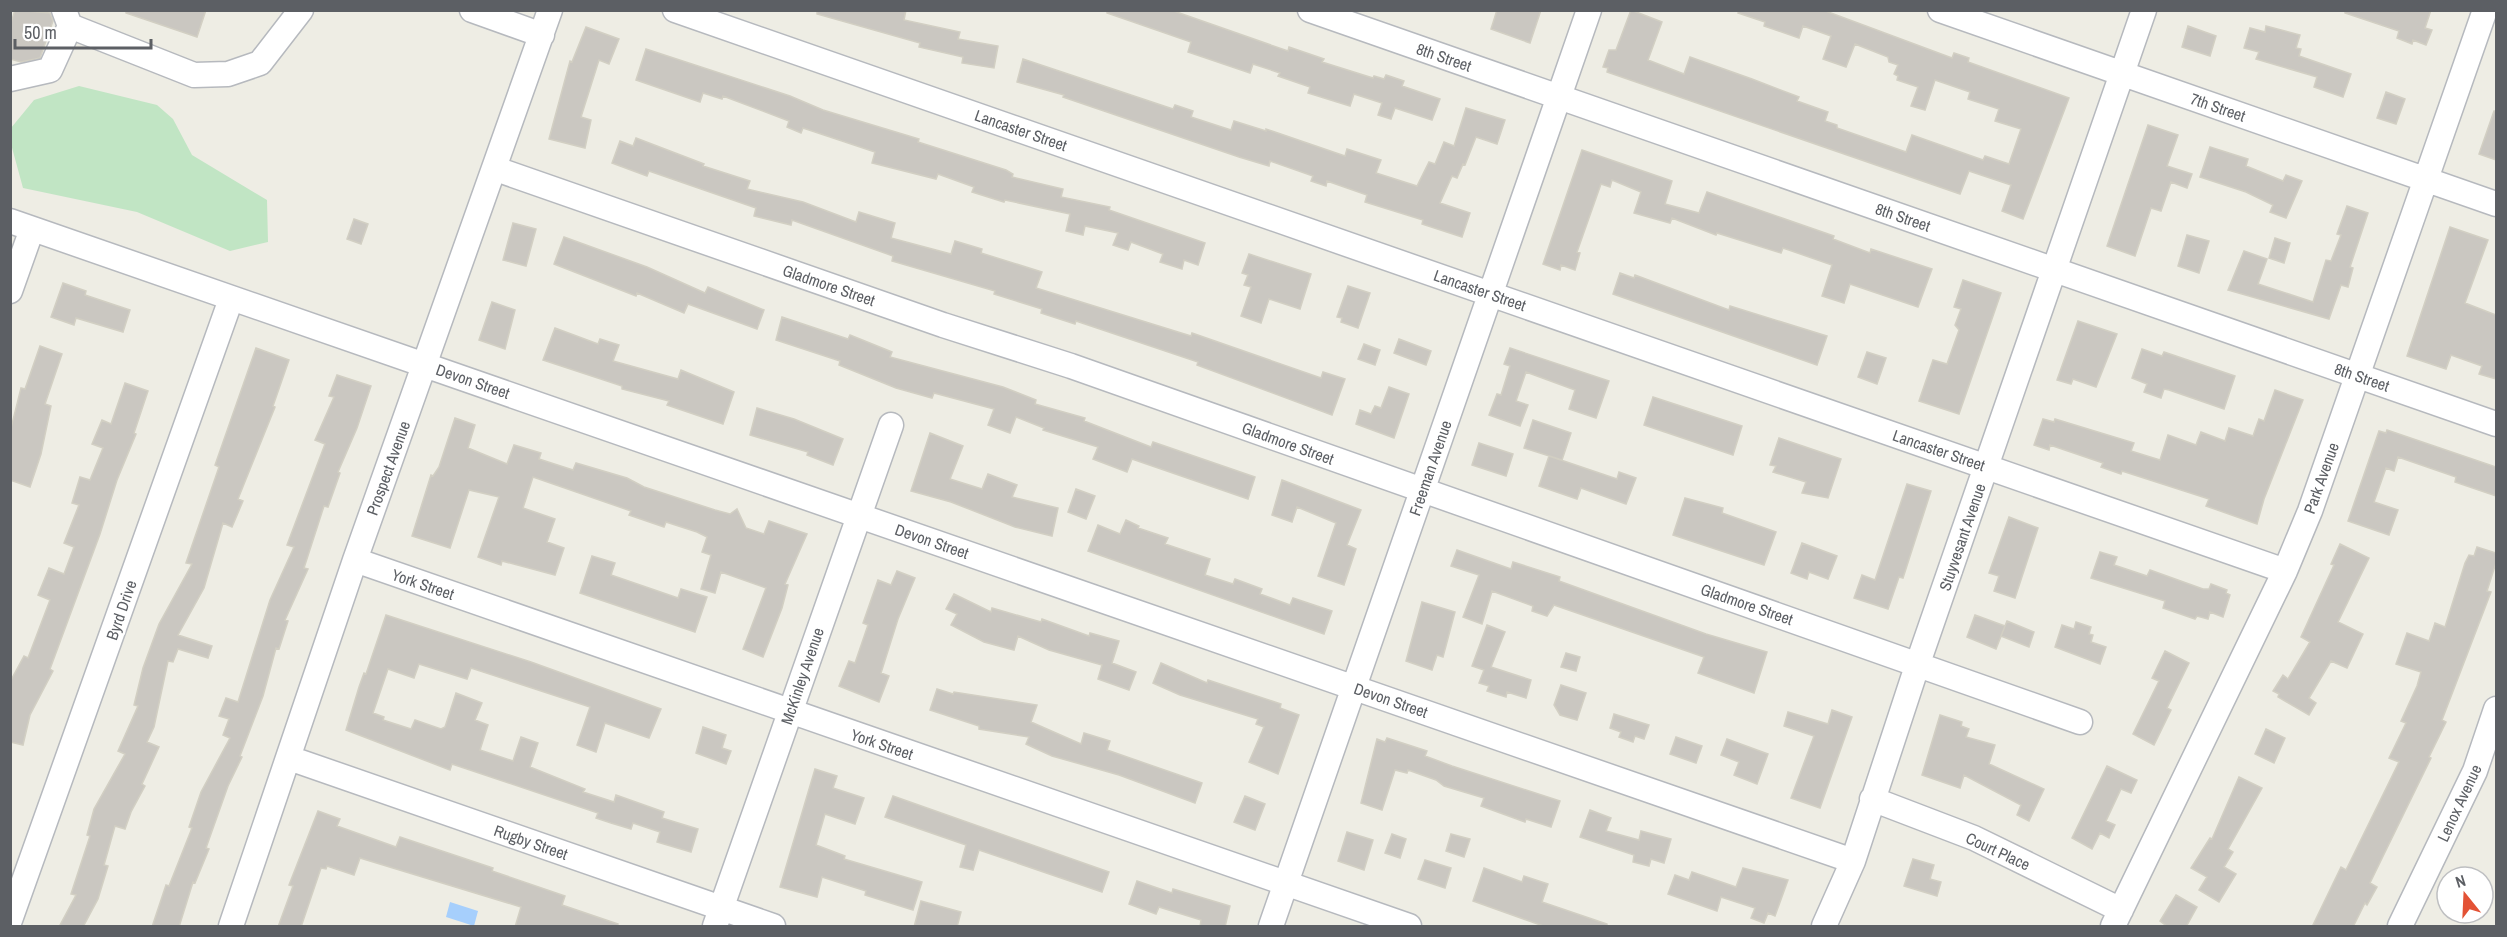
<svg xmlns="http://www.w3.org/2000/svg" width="2507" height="937" font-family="'Archivo Narrow',sans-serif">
<rect width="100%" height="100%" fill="#eeede4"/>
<path fill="#c1e5c4" d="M79 86 157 105 173 119 192 155 267 200 268 242 230 251 137 212 23 188 11 144V128L34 100Z"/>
<path fill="#a6cffc" d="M450 902 478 911 474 926 446 917Z"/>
<path fill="#cac7c1" stroke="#d2cfc3" stroke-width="1.5" d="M15 10 50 13 53 21 40 58 21 62 10 59V26Z
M126 10H206L197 37 126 13Z
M817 10H906L904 20 960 32 958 39 998 46 994 68 962 63 963 57 919 47 920 43 817 14Z
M1107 10H1171L1288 51 1289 47 1324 59 1322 62 1373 78 1374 76 1384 79 1386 75 1404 81 1402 86 1440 99 1432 120 1395 108 1391 119 1378 115 1382 103 1354 94 1350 106 1308 93 1310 87 1278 76 1280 73 1253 64 1250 73 1188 52 1191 42 1107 13Z
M1497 10H1541L1530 43 1491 29Z
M1631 10 1662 22 1648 60 1684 74 1690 57 1752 79 1799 97 1797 101 1828 112 1825 121 1837 125V128L1906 152 1912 135 1983 160 1985 156 2009 164 2021 129 1995 121 1999 109 1968 99 1970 92 1935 80 1925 110 1911 106 1918 87 1897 80 1898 76 1894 74 1898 65 1889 62 1888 57 1855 44 1846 67 1823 59 1831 36 1803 26 1799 38 1764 26 1765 22 1738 13 1739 10H1823L1952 58 1954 53 1969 58 1968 62 2069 98 2023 219 2002 211 2011 185 1969 171 1960 194 1607 72 1608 68 1603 67 1609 50H1616Z
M2345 10H2431L2425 28 2432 30 2426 45 2413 40 2412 44 2397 38 2399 31 2345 13Z
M2188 26 2216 36 2210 56 2182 47Z
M2266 26 2300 35 2296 48 2301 49 2299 56 2351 74 2343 97 2314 87 2317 77 2256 59 2259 52 2244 48 2250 28 2265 32Z
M586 27 619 39 609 64 599 60 581 117 591 120 585 148 549 139 570 61 572 62Z
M646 49 790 96 823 110 919 139 918 142 1006 170 1013 174 1012 177 1063 189 1061 197 1110 207 1109 210 1205 243 1198 265 1184 260 1182 269 1160 262 1163 254 1131 242 1128 250 1113 245 1118 233 1085 226 1083 235 1066 231 1070 214 1005 200 1004 202 972 192 974 187 938 174 936 179 872 163 875 152 803 128 801 133 787 127 789 121 723 96 722 99 703 93 700 102 636 80Z
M1023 59 1173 109 1175 105 1193 111 1191 117 1231 130 1234 121 1266 131V129L1345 156 1347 149 1381 160 1376 173 1417 186 1429 162 1435 164 1444 142 1454 146 1466 108 1505 120 1497 144 1476 137 1465 165 1463 164 1457 178 1452 176 1440 203 1470 213 1462 237 1422 224 1423 220 1365 202 1367 195 1327 181 1326 186 1311 181 1313 176 1270 161 1269 166 1239 157 1063 97 1064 95 1017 82Z
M2386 92 2405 99 2396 124 2377 118Z
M2494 111H2496V160L2479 154Z
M2148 125 2178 135 2167 166 2192 174 2187 188 2171 182 2161 211 2151 208 2135 256 2107 246Z
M636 138 704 164 703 166 750 181 747 189 803 202 856 222 859 212 895 223 891 238 951 254 955 241 982 249 981 253 1042 272 1036 288 1191 336 1192 333 1321 378 1323 372 1345 379 1332 415 1197 365 1198 362 1076 321 1075 324 1041 313 1042 309 994 294 995 291 892 261 893 256 792 220 791 225 754 216 756 208 649 171 647 176 612 163 620 141 633 146Z
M2210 147 2248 159 2246 166 2283 181 2286 175 2302 181 2286 218 2270 212 2273 205 2246 192 2200 177Z
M1582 150 1672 181 1665 204 1699 213 1707 192 1834 236 1833 239 1870 253 1871 249 1932 269 1918 307 1850 284 1844 303 1822 296 1832 265 1783 248 1781 253 1717 233 1716 235 1672 218 1670 223 1634 213 1641 192 1612 180 1610 187 1601 184 1577 252 1580 253 1575 270 1561 265 1560 270 1543 264Z
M2347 206 2368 213 2350 267 2353 268 2348 287 2341 285 2329 319 2228 290 2244 251 2267 259 2258 284 2313 302 2326 260 2331 261 2341 235 2337 234Z
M354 219 368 224 361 244 347 239Z
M513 223 536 229 526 266 503 260Z
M2450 227 2488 240 2465 303 2496 315V379L2479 374 2482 366 2451 355 2446 369 2407 356Z
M2187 235 2209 241 2199 273 2178 266Z
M564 237 647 267 705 293 708 287 764 310 757 329 688 304 684 313 637 293 636 296 554 264Z
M2275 238 2290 243 2284 263 2269 258Z
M1249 254 1311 274 1300 309 1269 299 1261 323 1241 316 1251 287 1244 285 1248 275 1242 273Z
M1620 273 1634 278 1635 275 1729 310 1730 306 1827 336 1817 365 1613 294Z
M1963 280 2001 293 1959 414 1919 401 1933 360 1947 364 1959 330 1955 325 1961 309 1954 307Z
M63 283 86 291 85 295 130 310 123 332 76 318 74 325 51 317Z
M1348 286 1370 293 1358 328 1341 322 1342 318 1337 317Z
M492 302 515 310 505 349 479 340Z
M782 317 848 339 850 335 892 352 890 357 1003 387 1036 400 1035 404 1085 418 1084 421 1151 447 1153 442 1255 477 1248 499 1132 459 1127 472 1093 459 1098 447 1043 430 1044 428 1016 417 1010 433 988 425 994 409 934 393 932 398 896 388 839 365 840 361 776 340Z
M2078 321 2117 334 2096 387 2073 379 2071 384 2057 380Z
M555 328 598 344 600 339 619 345 613 361 678 379 681 370 734 392 723 424 667 405 669 401 622 389V386L543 360Z
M1399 339 1431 351 1426 365 1394 353Z
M1364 344 1380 350 1375 365 1358 359Z
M40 346 62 354 45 404 51 406 41 454 30 487 10 480V432L21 388 25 389Z
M256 348 289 360 273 406 275 407 238 499 243 501 232 527 223 523 204 588 178 635 212 646 208 658 178 649 173 662 168 661 154 727 147 742 159 747 142 784 145 786 131 812 125 829 115 826 104 865 108 866 98 899 83 927H59L76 895 71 894 90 836 87 835 94 809 125 754 118 751 138 706 134 705 143 668 159 624 192 564 186 563 219 467 215 465Z
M1510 348 1609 381 1596 418 1569 409 1575 390 1526 372 1516 401 1528 405 1520 426 1489 415 1497 394 1501 395 1510 366 1504 364Z
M2142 349 2162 356 2164 352 2235 376 2224 409 2169 390 2164 389 2161 398 2144 392 2147 384 2132 378Z
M1867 352 1886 358 1877 384 1858 377Z
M337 375 371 386 357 428 338 472 340 473 328 507 324 506 304 568 308 569 285 620 288 621 279 649 276 648 263 696 240 756 242 757 228 786 206 848 209 849 195 883 193 882 179 927H152L166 885 169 886 192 828 189 827 201 792 230 738 223 735 229 719 219 716 226 698 238 702 270 600 294 547 287 545 325 444 315 440 334 397 329 396Z
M125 383 148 391 134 433 136 434 117 480 100 534 50 669 53 671 30 715 23 745 10 742V682L24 656 28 658 50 600 38 595 49 568 64 574 74 547 64 543 79 505 72 503 80 477 90 480 103 448 92 444 102 420 111 424Z
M1389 387 1409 394 1394 438 1356 424 1360 410 1371 414 1375 406 1381 408Z
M2275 390 2303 400 2264 499 2257 524 2206 506 2209 499 2122 471 2121 474 2101 467 2103 463 2050 445 2049 450 2034 445 2043 419 2054 422 2055 419 2134 443 2131 451 2160 460 2168 435 2196 445 2201 432 2225 441 2229 428 2253 436 2259 419 2264 421Z
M1653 397 1742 426 1733 455 1644 425Z
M757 408 794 419 843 439 833 465 807 455 808 452 750 435Z
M455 418 475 425 468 448 507 464 514 445 541 453 539 459 573 470 576 463 627 478 644 487 715 510 730 514 737 509 746 528 764 534 769 521 807 534 785 584 788 585 782 608 763 657 743 649 766 588 721 572 715 593 701 589 711 555 702 552 707 537 697 532 666 522 664 527 629 515 631 511 533 477 523 508 555 519 547 542 564 548 555 575 502 561 501 565 478 557 499 497 469 490 450 548 412 536 431 475 433 476 439 467Z
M1533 420 1571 433 1562 460 1524 448Z
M2387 430 2496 467V496L2455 482 2456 477 2398 457 2394 471 2386 468 2374 502 2398 510 2389 535 2348 521 2379 431 2386 433Z
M930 433 963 446 950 479 982 489 988 474 1017 485 1012 497 1058 508 1052 536 1015 527 951 502 911 491Z
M1779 438 1841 459 1828 498 1802 493 1806 482 1773 472 1776 466 1770 465Z
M1479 443 1513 454 1506 476 1472 465Z
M1549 456 1617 479 1619 472 1636 478 1626 504 1581 488 1577 499 1539 486Z
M1282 480 1361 510 1347 545 1356 549 1344 585 1318 576 1336 523 1297 507 1292 522 1272 515Z
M1907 484 1931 491 1903 578 1899 577 1888 609 1854 598 1862 575 1875 580Z
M1076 489 1095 496 1086 519 1068 512Z
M1685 498 1723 508 1722 513 1776 532 1764 565 1673 535Z
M2009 517 2038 528 2015 598 1994 591 1999 576 1989 573Z
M1126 520 1139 526 1138 528 1168 538 1165 544 1210 559 1205 575 1233 584 1235 579 1262 589 1260 594 1290 605 1293 598 1332 611 1324 634 1088 551 1098 525 1120 534Z
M1802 543 1837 556 1828 579 1809 572 1807 579 1791 573Z
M2340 544 2369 558 2338 622 2363 634 2347 668 2331 661 2309 698 2316 703 2309 715 2278 697 2279 694 2273 691 2283 675 2288 679 2310 642 2301 637 2334 565 2331 564Z
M2477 547 2496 553V563L2487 591 2491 592 2442 720 2446 722 2429 757 2431 758 2370 883 2377 887 2367 905 2365 903 2353 927H2312L2341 867 2346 870 2399 762 2389 758 2406 723 2401 721 2417 686 2421 672 2396 664 2407 633 2429 641 2435 623 2445 627 2465 563 2469 555 2474 556Z
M1457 550 1511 569 1513 562 1560 577 1559 581 1706 634 1767 652 1754 693 1698 673 1704 657 1554 605 1547 616 1532 611 1533 606 1492 591 1482 624 1463 617 1479 575 1451 566Z
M2100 552 2117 557 2114 565 2147 576 2150 570 2203 589H2209L2211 584 2227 590 2226 593 2230 595 2223 617 2210 612 2208 619 2197 616 2195 619 2163 608 2165 601 2091 578Z
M592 556 615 563 611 575 678 598 681 589 707 597 695 632 580 593Z
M897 571 915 578 898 619 881 673 889 676 879 702 839 686 849 661 855 663 868 625 863 623 878 580 891 585Z
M954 594 991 612 992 608 1041 622 1042 619 1089 636 1090 633 1119 641 1112 663 1136 672 1129 690 1098 679 1102 665 1049 650 1018 636 1014 650 984 642 951 625 957 614 946 609Z
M1422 602 1455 612 1443 657 1437 655 1432 670 1406 661Z
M386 615 531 662 661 709 649 738 605 723 596 752 577 745 590 707 471 668 467 679 419 664 414 678 388 669 373 713 384 717 383 720 411 729 415 720 441 729 445 727 456 693 482 703 475 720 488 725 480 750 513 761 521 737 538 743 530 767 585 789 583 792 614 802 616 795 664 812 662 818 698 829 691 852 657 842 660 832 633 823 631 829 611 823 596 818 598 813 452 764 450 770 346 730 359 687 364 673 366 674Z
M1975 615 2005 626 1996 649 1967 637Z
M2007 621 2034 632 2029 647 2001 636Z
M2076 622 2091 627 2089 634 2093 635 2091 642 2106 647 2100 664 2055 647 2062 625 2074 629Z
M1487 625 1505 632 1491 667 1531 680 1526 698 1507 692 1506 697 1487 691 1489 686 1479 683 1484 670 1472 666Z
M2165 651 2189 663 2167 708 2171 710 2154 745 2133 734 2159 681 2152 678Z
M1566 653 1580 657 1576 671 1561 667Z
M1161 663 1207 683 1208 680 1281 704 1280 708 1299 715 1278 774 1249 762 1264 727 1256 724 1258 719 1180 695 1153 683Z
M1561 685 1586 693 1577 720 1560 715 1554 705Z
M937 689 953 694 954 692 1037 705 1031 722 1081 744 1084 733 1110 741 1107 750 1202 783 1195 803 1119 775 1052 756 1026 744 1029 737 979 729V726L930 710Z
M1832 710 1852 717 1820 808 1791 798 1814 736 1784 726 1788 712 1828 724Z
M1614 714 1649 725 1644 739 1635 736 1633 742 1619 737 1621 732 1610 728Z
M1940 715 1962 722 1961 726 1969 729 1966 737 1995 745 1989 764 2044 789 2029 821 2017 815 2021 805 1964 775 1960 788 1922 775Z
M703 727 726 735 722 748 731 751 726 764 696 753Z
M2266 729 2285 738 2274 763 2255 754Z
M1676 737 1702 746 1696 763 1670 754Z
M1387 738 1427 751 1425 756 1452 766 1560 801 1551 827 1526 819 1525 822 1481 806 1484 798 1444 786 1436 780 1408 770 1407 773 1395 770 1382 810 1361 803 1377 739 1385 742Z
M1727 739 1768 754 1757 784 1734 775 1739 762 1721 755Z
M2107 766 2137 780 2131 793 2121 789 2106 821 2115 825 2109 838 2100 833 2092 849 2072 838Z
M815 769 837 776 833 788 864 798 855 824 825 814 816 845 845 856 844 859 922 882 913 910 865 895 866 891 822 877 817 897 780 887Z
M2239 777 2262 788 2228 849 2233 852 2224 867 2236 874 2219 902 2199 890 2207 877 2191 868 2210 838 2212 839Z
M893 796 1109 872 1102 892 979 850 973 870 960 867 966 845 885 817Z
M1245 796 1265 804 1255 830 1234 822Z
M1590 810 1611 818 1606 831 1639 840 1641 831 1671 839 1664 863 1651 859 1649 866 1633 862 1634 855 1580 837Z
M318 811 340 819 337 826 396 847 400 837 493 868 492 871 565 896 562 905 618 924 617 927H515L521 907 360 858 354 875 327 866 326 869 321 868 301 927H278L293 886 289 885Z
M1347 832 1373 840 1364 870 1338 861Z
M1392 834 1406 839 1400 858 1385 853Z
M1451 834 1470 839 1464 857 1446 851Z
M1913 859 1934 865 1930 879 1941 882 1937 896 1904 886Z
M1425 860 1451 868 1445 888 1418 879Z
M1484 868 1522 882 1524 876 1548 884 1542 902 1607 924V927H1546L1473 901Z
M1743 868 1788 880 1775 916 1768 913 1764 923 1751 918 1755 908 1721 897 1717 911 1668 894 1675 875 1689 880 1692 872 1736 887Z
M1137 881 1172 893 1173 889 1230 906 1225 927H1200L1201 920 1159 907 1156 914 1129 904Z
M2176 895 2197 907 2186 927H2168L2160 921Z
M921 901 961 912 957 927H914Z"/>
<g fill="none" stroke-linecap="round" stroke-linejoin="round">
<g stroke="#b6b9be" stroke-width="27">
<path id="minor" d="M64 10 70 26 194 75 228 74 260 63 301 10
M472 10 542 35
M675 10 2285 571
M1310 10 2496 424
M1940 10 2496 204
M10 79 50 70 70 26
M496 169 943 325 1071 366 2080 722
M10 221 1853 861
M10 291 32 229
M355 560 1409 926
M289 758 773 926
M1872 799 1974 838 2121 910
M10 920 231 299
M231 926 355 560 550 10
M715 926 891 425
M1271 926 1589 10
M1824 926 1853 861 1918 663 2144 10
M2113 926 2285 571 2310 511 2485 10
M2400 926 2475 771 2496 709"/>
</g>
<use href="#minor" stroke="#fff" stroke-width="24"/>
</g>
<g text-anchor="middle" stroke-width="5" stroke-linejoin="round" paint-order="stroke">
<g font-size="16" fill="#5c5f64" stroke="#fff">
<text transform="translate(1444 57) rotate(19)" y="6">8th Street</text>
<text transform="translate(2218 107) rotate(19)" y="6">7th Street</text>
<text transform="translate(1021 130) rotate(19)" y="6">Lancaster Street</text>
<text transform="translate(1903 217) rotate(19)" y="6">8th Street</text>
<text transform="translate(829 285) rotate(19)" y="6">Gladmore Street</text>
<text transform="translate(1480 290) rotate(19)" y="6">Lancaster Street</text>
<text transform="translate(2362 377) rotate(19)" y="6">8th Street</text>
<text transform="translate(473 381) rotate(19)" y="6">Devon Street</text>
<text transform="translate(1288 443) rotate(20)" y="6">Gladmore Street</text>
<text transform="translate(1939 450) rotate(19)" y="6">Lancaster Street</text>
<text transform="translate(388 468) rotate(-70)" y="6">Prospect Avenue</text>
<text transform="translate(1430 468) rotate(-71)" y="6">Freeman Avenue</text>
<text transform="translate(2321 478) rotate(-70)" y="6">Park Avenue</text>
<text transform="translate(1962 537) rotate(-71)" y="6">Stuyvesant Avenue</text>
<text transform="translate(932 541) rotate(19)" y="6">Devon Street</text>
<text transform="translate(423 584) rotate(19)" y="6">York Street</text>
<text transform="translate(1747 604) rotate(19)" y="6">Gladmore Street</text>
<text transform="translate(121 610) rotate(-71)" y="6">Byrd Drive</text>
<text transform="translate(802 676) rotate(-71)" y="6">McKinley Avenue</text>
<text transform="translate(1391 700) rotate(19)" y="6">Devon Street</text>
<text transform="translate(882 744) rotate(19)" y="6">York Street</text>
<text transform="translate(2459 803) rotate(-65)" y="6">Lenox Avenue</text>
<text transform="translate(531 842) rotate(19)" y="6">Rugby Street</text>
<text transform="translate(1998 851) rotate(25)" y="6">Court Place</text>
</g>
</g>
<rect width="2507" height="937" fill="none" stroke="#5c5f64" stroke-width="24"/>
<g transform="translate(2465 895) rotate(342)"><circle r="28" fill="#ffffff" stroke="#bebfc1" stroke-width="1.5"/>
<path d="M0-4.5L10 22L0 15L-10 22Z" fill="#e35235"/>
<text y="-9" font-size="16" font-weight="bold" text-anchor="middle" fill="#5c5f64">N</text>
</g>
<path d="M15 39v9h136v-9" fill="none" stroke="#5c5f64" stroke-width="3"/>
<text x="24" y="39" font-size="18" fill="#5c5f64" stroke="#ffffff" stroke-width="4.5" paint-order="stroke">50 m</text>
</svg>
